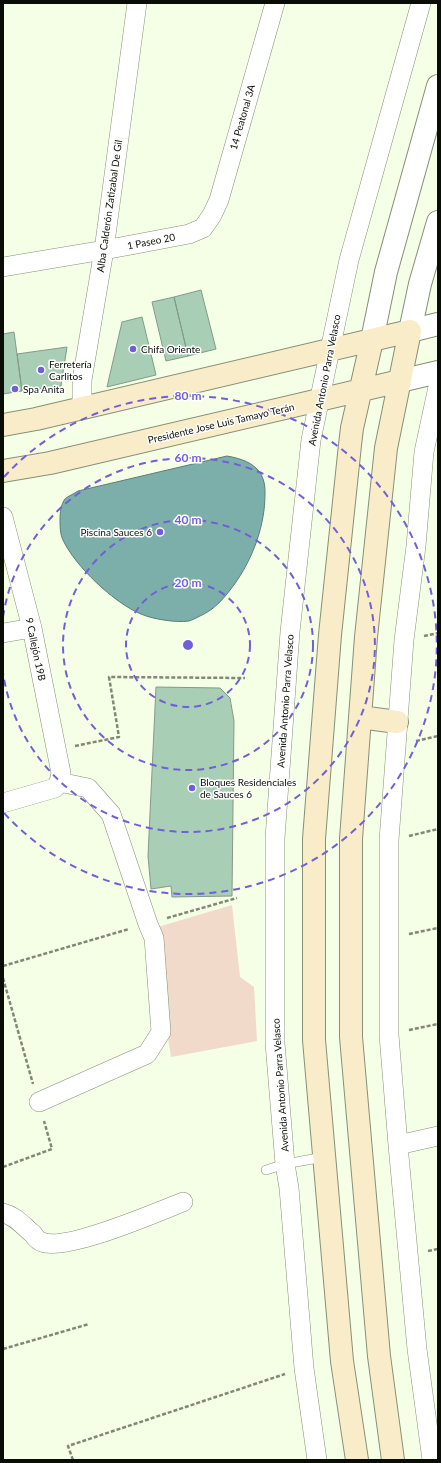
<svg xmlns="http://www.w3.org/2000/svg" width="441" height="1463" font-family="Lato,sans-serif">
<rect width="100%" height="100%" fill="#f5ffe6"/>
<path fill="#f1dac9" d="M232 905 240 977 254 987 257 1041 171 1057 151 929Z"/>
<path fill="#7cafaa" stroke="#5a7e78" d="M227 456C249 460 266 468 265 494 265 524 254 556 236 582 226 596 216 609 200 616 196 618 192 620 189 621 176 623 152 619 141 614 114 603 75 566 63 540 60 534 60 526 60 519 60 513 61 504 65 499 68 496 74 494 78 491Z"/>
<path fill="#a8ceb5" stroke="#839a8a" d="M201 290 216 349 188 356 174 297Z
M174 297 188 356 166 361 152 302Z
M142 317 156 375 107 387 122 322Z
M14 332 22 391 3 394V334Z
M67 347 61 386 22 391 17 354Z
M156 687 220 688 230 698 234 721 232 896 172 897 171 886 151 889 148 856Z"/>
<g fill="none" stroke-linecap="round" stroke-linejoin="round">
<g stroke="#868f78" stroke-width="10">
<path id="service" d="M266 1170 285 1164 324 1157"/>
</g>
<g stroke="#868f78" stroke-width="20">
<path id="minor" d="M3 267 104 250 189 234 203 228 212 215 219 200 275 3
M82 408V380L104 250 137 3
M3 517 32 628 61 773 59 782 55 788 3 803
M3 633 32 628
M39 1102 147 1054 161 1032 154 938 148 924 111 814 88 788 59 782
M398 1145 438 1136
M3 1213C16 1216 23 1226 33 1234 35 1237 38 1241 42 1242 66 1252 157 1212 183 1202
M317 1460 304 1368 289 1188 285 1164 275 1043V838L290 632 311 440 349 260 421 3
M432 1460 417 1349 398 1145 389 1035V840L404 640 416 546 424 452 438 387"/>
</g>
<g stroke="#868f78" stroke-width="24">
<path id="tertiary" d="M438 222 420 284 410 331 438 324
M372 340 386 272 438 86
M400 381 438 372"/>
</g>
<g stroke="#868f78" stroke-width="24">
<path id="secondary" d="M3 425 36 419 410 331 386 448 366 637 351 839V1037L379 1356 393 1460
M3 471 50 463 400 381
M360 717 397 722
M357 1460 342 1361 314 1040V839L330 635 350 445 352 428 372 340"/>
</g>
<path stroke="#818877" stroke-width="2.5" stroke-dasharray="4 2" stroke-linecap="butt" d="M424 636 438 633
M416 741 438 736
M75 746 119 737 109 677 245 678
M409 836 438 829
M167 918 237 898
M409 934 438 928
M3 966 129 929
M3 978 33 1084
M409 1030 438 1024
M3 1167 52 1149 44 1121
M428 1251 438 1249
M3 1349 89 1324
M73 1460 68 1446 285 1374"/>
<use href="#service" stroke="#fff" stroke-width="9"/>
<use href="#minor" stroke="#fff" stroke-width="19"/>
<use href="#tertiary" stroke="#fff" stroke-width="22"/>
<use href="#secondary" stroke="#f8edc8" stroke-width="22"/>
</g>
<g fill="none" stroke="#715fd9" stroke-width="2" stroke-dasharray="7 5">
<circle cx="188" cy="645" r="62"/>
<circle cx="188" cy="645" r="125"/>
<path d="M3 617A187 187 0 1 1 3 673"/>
<path d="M4 477A249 249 0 1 1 4 813"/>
</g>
<g fill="#715fd9" stroke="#fff" stroke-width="1.5">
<circle cx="133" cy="349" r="4"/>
<circle cx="41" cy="370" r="4"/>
<circle cx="15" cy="389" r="4"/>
<circle cx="160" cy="532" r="4"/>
<circle cx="192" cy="788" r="4"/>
</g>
<g text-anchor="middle" stroke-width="3" stroke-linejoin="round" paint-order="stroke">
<g font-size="10" fill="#0a0d05" stroke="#fff">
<text transform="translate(242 117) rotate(-74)" y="4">14 Peatonal 3A</text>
<text transform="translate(109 206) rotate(-82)" y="4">Alba Calderón Zatizabal De Gil</text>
<text transform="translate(151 241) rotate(-11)" y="4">1 Paseo 20</text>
<text transform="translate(324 380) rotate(-79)" y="4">Avenida Antonio Parra Velasco</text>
<text transform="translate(221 423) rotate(-13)" y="4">Presidente Jose Luis Tamayo Terán</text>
<text transform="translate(36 649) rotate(78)" y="4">9 Callejón 19B</text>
<text transform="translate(285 701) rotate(-86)" y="4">Avenida Antonio Parra Velasco</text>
<text transform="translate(280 1085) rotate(-94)" y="4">Avenida Antonio Parra Velasco</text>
</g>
<g font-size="10" fill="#0a0d05" stroke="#fff" text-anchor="start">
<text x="141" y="353">Chifa Oriente</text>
<text x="49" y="368">Ferretería<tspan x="49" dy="12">Carlitos</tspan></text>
<text x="23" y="393">Spa Anita</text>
<text x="152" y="536" text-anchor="end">Piscina Sauces 6</text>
<text x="200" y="786">Bloques Residenciales<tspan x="200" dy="12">de Sauces 6</tspan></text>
</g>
</g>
<circle cx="188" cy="645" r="6" fill="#715fd9" stroke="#fff" stroke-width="2"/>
<g font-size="12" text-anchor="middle" font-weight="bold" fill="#715fd9" stroke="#fff" stroke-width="3" stroke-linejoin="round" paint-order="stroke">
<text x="188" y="400">80 m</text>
<text x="188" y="462">60 m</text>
<text x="188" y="524">40 m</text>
<text x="188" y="587">20 m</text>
</g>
<rect width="441" height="1463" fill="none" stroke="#0a0d05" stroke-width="8"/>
</svg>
